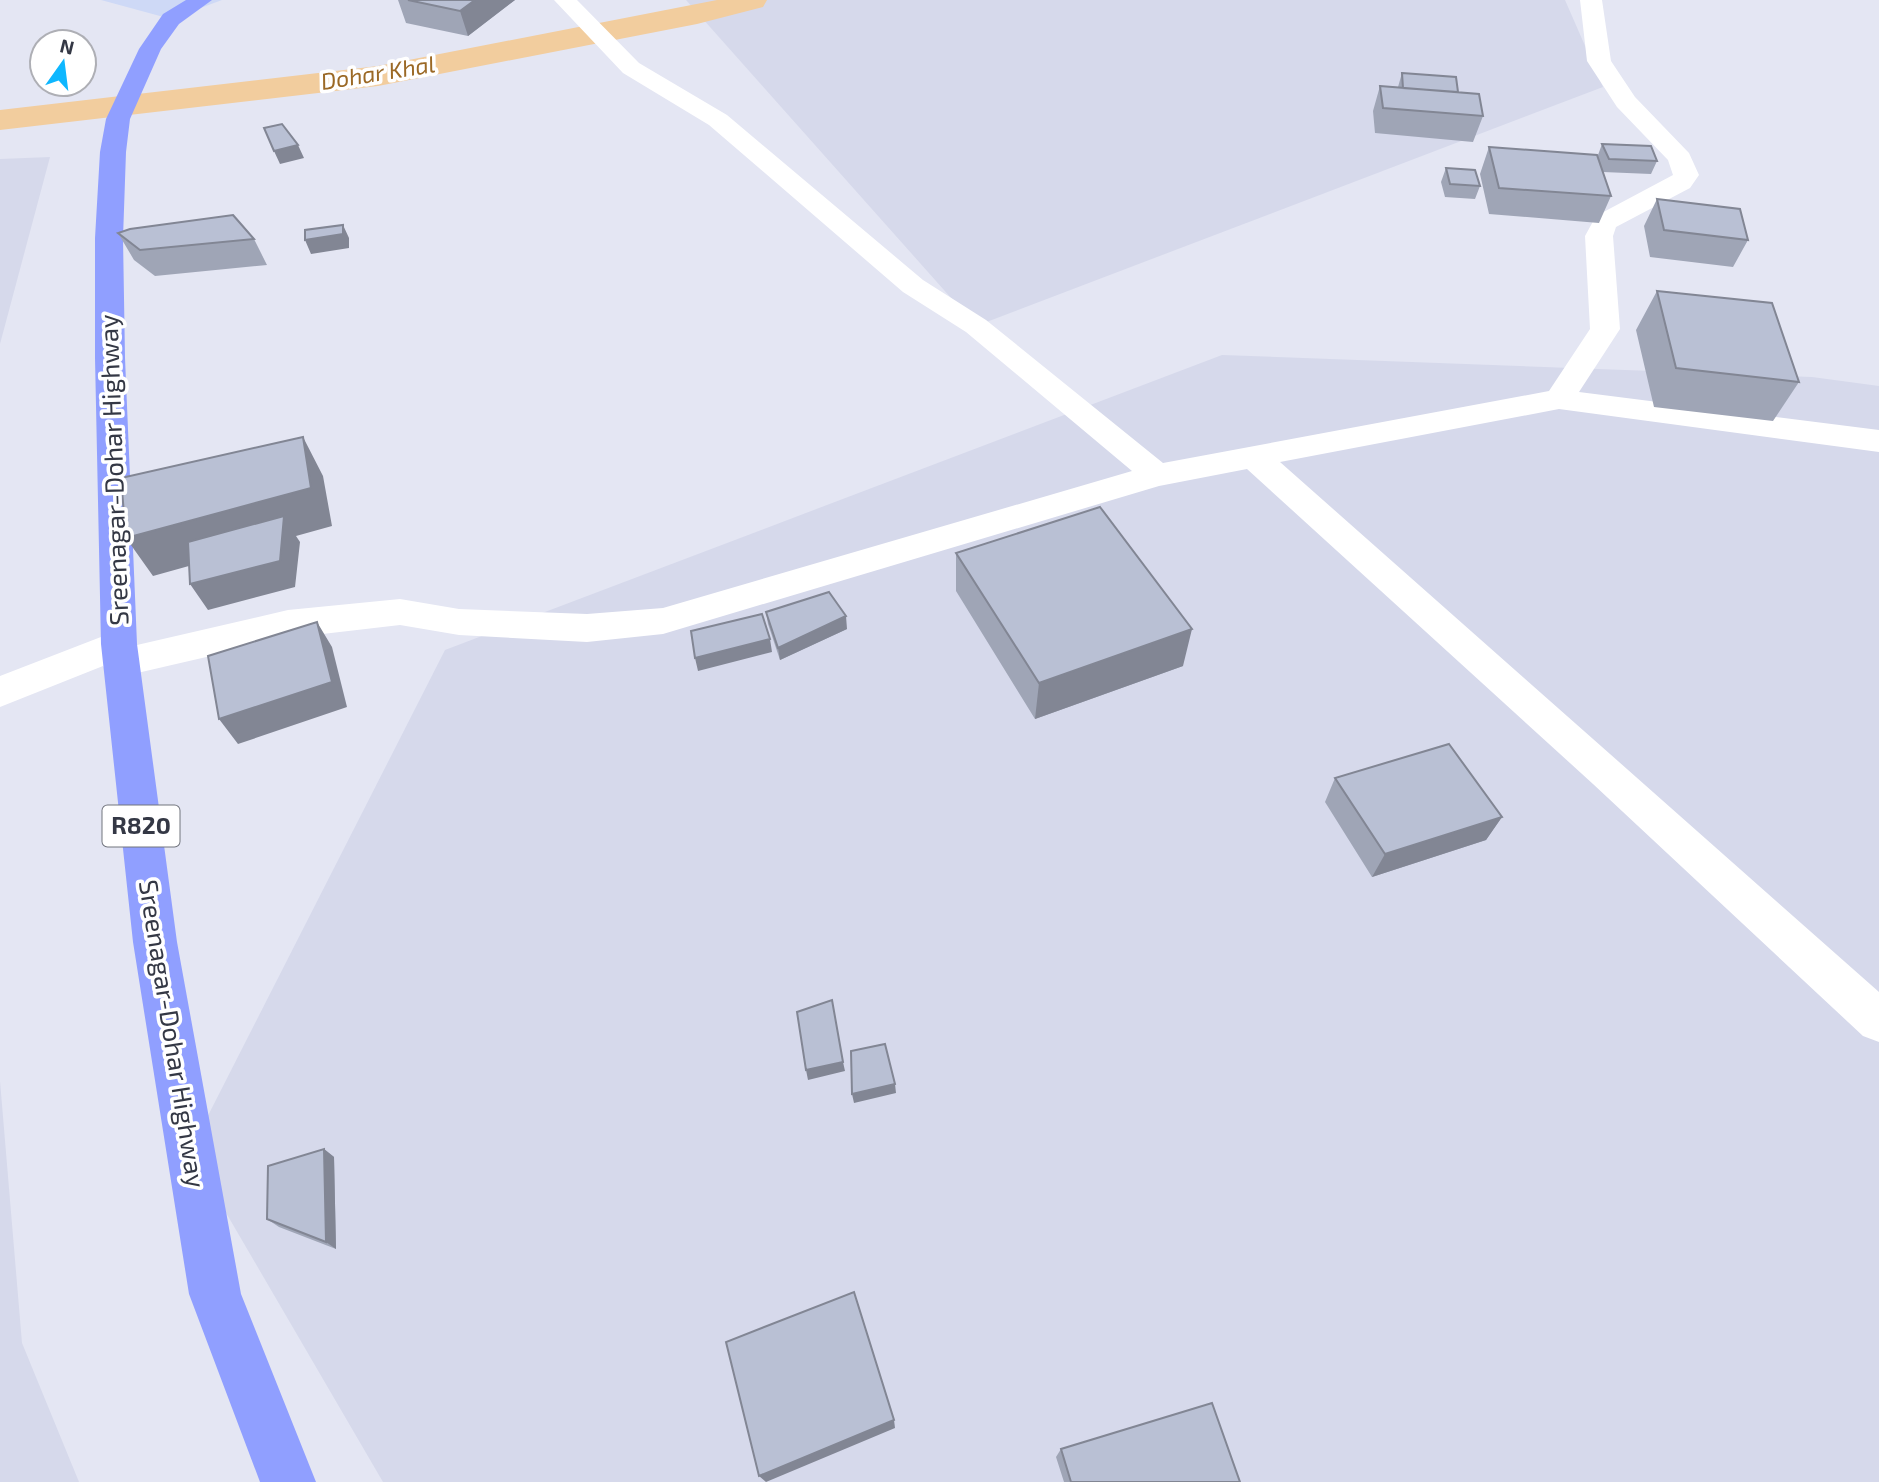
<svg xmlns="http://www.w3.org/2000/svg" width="1879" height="1482" font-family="'Exo 2',sans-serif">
<rect width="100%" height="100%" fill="#e4e6f3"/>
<path fill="#d6d9eb" d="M686 0H1565L1603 87 976 326Z
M50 157 0 344V159Z
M1222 355 1812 377 1879 386V1482H383L190 1151 445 650Z
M0 1081 22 1343 79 1482H0Z"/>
<path fill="#ced9f6" d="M101 0H222L171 19Z"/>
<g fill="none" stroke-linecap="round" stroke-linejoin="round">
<path fill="#f2cd9e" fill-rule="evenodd" d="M717 0H767L763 7 697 24 378 86 0 130V110L378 66Z"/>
<path fill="#fff" fill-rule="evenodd" d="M554 0H577L639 63 727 115 923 280 986 320 1163 463 1549 391 1590 329 1585 236 1596 216 1673 175 1668 160 1617 107 1587 61 1580 0H1602L1611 61 1635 97 1689 153 1699 175 1690 188 1616 227 1613 236 1620 329 1579 392 1879 430V452L1559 409 1280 462 1879 992V1042L1863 1036 1593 784 1247 469 1159 486 663 634 587 642 459 635 400 625 288 638 120 677 107 673 103 666 0 707V676L119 630 132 634 137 645 288 610 400 599 459 609 587 614 663 608 1132 471 966 332 903 292 709 125 623 73Z"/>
<path fill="#909fff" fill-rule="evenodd" d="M186 0H212L179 24 161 49 130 119 126 152 123 238 125 358 137 644 177 942 241 1294 316 1482H260L189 1294 133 942 101 644 95 358V238L100 152 106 119 139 49 163 14Z"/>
</g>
<path fill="#9fa5b6" d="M398 0H515L468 36 406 23Z
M1402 73 1458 92 1483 116 1473 142 1375 133 1373 111 1380 86 1398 87Z
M1602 144 1657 161 1651 174 1603 172 1611 196 1599 223 1489 214 1480 174 1489 147 1598 155Z
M1446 168 1480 186 1475 199 1445 197 1441 182Z
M1657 199 1748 240 1733 267 1650 257 1644 226Z
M118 233 254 239 267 265 155 276 134 260Z
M1657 291 1799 382 1773 421 1654 407 1636 330Z
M956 553 1183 666 1035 719 956 591Z
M766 612 847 629 780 660 768 624Z
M1335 778 1502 817 1486 840 1372 877 1325 802Z
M324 1149 334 1157 336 1249 279 1227 267 1219Z
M1061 1449 1240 1482H1064L1056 1457Z"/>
<path fill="#828694" d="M475 0H515L468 36 460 11Z
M298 145 304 158 280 164 274 151Z
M343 225 349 238V248L311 254 305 240Z
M303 437 323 476 332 526 296 536 300 542 295 587 208 610 190 584 282 540 153 576 126 538Z
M846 616 847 629 780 660 778 648Z
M317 622 332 647 347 707 238 744 219 719Z
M1192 629 1183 666 1035 719 1039 683Z
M770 639 772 652 698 671 695 658Z
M1502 817 1486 840 1372 877 1385 854Z
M843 1062 845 1071 808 1080 806 1070Z
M895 1084 896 1093 854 1103 852 1094Z
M324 1149 334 1157 336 1249 326 1242Z
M894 1420 895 1428 766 1482 759 1476Z"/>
<path fill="#b9c0d4" stroke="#828694" stroke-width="2" d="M408 0H475L460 11Z
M1402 73 1456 77 1458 92 1403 88Z
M1380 86 1479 94 1483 116 1383 108Z
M282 124 298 145 274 151 264 128Z
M1602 144 1651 146 1657 161 1609 159Z
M1489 147 1597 155 1611 196 1499 188Z
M1446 168 1475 170 1480 186 1450 184Z
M1657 199 1740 209 1748 240 1664 230Z
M233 215 254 239 140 250 118 233 130 229Z
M343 225V234L305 240V230Z
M1657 291 1772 303 1799 382 1676 368Z
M303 437 311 488 126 538 121 478Z
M1100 507 1192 629 1039 683 956 553Z
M284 516 280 561 190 584 188 542Z
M829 592 846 616 778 648 766 612Z
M762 614 770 639 695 658 691 631Z
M317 622 332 682 219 719 208 656Z
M1449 744 1502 817 1385 854 1335 778Z
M832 1000 843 1062 806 1070 797 1012Z
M885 1044 895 1084 852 1094 851 1051Z
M324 1149 326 1242 267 1219 268 1166Z
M854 1292 894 1420 759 1476 726 1342Z
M1212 1403 1240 1482H1071L1061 1449Z"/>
<g text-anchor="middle" stroke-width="7" stroke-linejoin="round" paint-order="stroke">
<g font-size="23" font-style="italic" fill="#9b6926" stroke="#fff">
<text transform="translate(378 73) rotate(-9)" y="8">Dohar Khal</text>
</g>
<rect fill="#fff" stroke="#71747d" stroke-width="2" x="102.5" y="805.5" width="77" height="41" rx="5"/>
<g font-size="24" font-weight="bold" fill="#343845">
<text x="141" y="834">R820</text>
</g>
<g font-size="26" fill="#343845" stroke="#fff">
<text transform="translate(114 470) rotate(-92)" y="9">Sreenagar-Dohar Highway</text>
<text transform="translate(172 1034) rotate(81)" y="9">Sreenagar-Dohar Highway</text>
</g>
</g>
<g transform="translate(63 63) rotate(14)"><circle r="33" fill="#ffffff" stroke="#aeafb5" stroke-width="2"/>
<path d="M0-5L12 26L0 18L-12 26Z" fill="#0eb7ff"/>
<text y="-10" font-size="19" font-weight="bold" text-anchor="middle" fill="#343845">N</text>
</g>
</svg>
